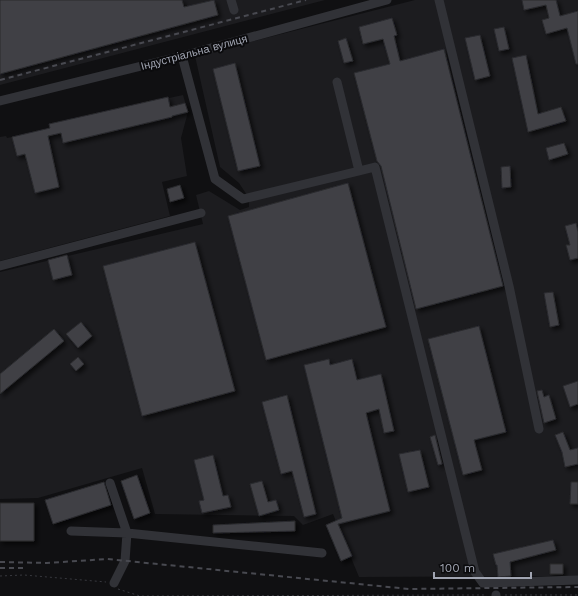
<svg xmlns="http://www.w3.org/2000/svg" width="578" height="596" font-family="'Work Sans',sans-serif">
<defs>
<filter id="shadow"><feDropShadow dx="3" dy="3" stdDeviation="2" flood-color="#0009"/></filter>
</defs>
<rect width="100%" height="100%" fill="#101012"/>
<path fill="#1c1c1f" d="M0 0H325L0 85Z
M415 0H578V576L359 577 333 514 303 525 294 516 155 514 142 468 38 498 0 499V272L203 224 196 195 209 191 240 210 249 207V198L239 183 220 167 195 56Z
M183 95 188 112 181 138 187 176 162 182 170 216 0 261V137L6 136 7 138 12 137 50 128 49 124Z"/>
<path fill="#3f4045" stroke="#2a2a2e" filter="url(#shadow)" d="M0 0H182L184 7 214 0 218 15 0 74Z
M522 0H556L560 16 578 11V64H576L567 28 546 34 542 20 549 18 546 5 524 10Z
M392 18 397 35 394 36 400 61 444 49 503 286 416 309 381 166 377 161 354 73 390 64 383 39 363 44 359 27Z
M504 27 509 49 499 51 494 29Z
M480 35 490 76 475 80 465 38Z
M346 38 353 61 344 63 338 41Z
M526 55 538 114 561 107 566 121 528 132 512 58Z
M235 63 260 166 238 171 213 69Z
M168 97 170 107 185 103 188 112 172 116V117L63 143 61 133 48 136 59 187 35 193 25 154 17 156 12 137 50 128 49 124Z
M564 143 568 154 549 160 546 148Z
M510 166 511 187 502 188 501 167Z
M348 183 386 327 266 360 228 216Z
M180 185 184 198 170 202 167 189Z
M576 223 578 232V258L570 260 566 245H570L565 226Z
M195 242 235 391 142 416 103 266Z
M67 255 72 275 53 280 48 260Z
M553 292 559 325 550 327 544 293Z
M81 322 92 336 78 348 66 334Z
M479 326 506 432 474 440 482 470 463 475 428 339Z
M54 329 64 341 0 394V374Z
M78 357 84 364 76 371 70 364Z
M329 359 330 365 352 359 357 380 381 374 394 431 384 433 379 409 366 413 390 511 338 524 352 556 341 561 326 525 342 518 304 365Z
M578 381V404L570 407 563 386Z
M542 390 544 397 549 395 556 419 544 423 537 391Z
M287 395 316 514 304 517 292 471 281 474 262 402Z
M563 432 570 450 578 448V464L565 467 562 452 555 435Z
M435 435 442 464 438 465 430 437Z
M420 450 429 487 408 492 399 454Z
M213 455 223 496 228 495 231 507 202 513 199 501 204 500 194 460Z
M137 475 150 513 134 519 121 481Z
M262 481 268 502 276 500 279 510 259 516 250 484Z
M104 482 111 505 53 524 45 500Z
M571 482H578V504H570Z
M0 503H34V541H0Z
M295 521V531L213 533V525Z
M553 540 556 550 510 562 511 576 498 577 497 565H496L493 554Z
M550 564H563V574H550Z"/>
<g fill="none" stroke-linecap="round" stroke-linejoin="round">
<path stroke="#37383e" stroke-width="1" stroke-dasharray="2 3" stroke-linecap="butt" d="M0 576 24 575 106 582
M118 589 140 596 487 595
M505 595H578"/>
<path stroke="#313237" stroke-width="9" d="M231 0 234 10
M439 0 509 286 539 429
M182 56 215 179 243 199 359 171
M337 82 359 171 375 167 475 572 483 583 578 580
M0 101 182 56 387 0
M0 266 201 213
M71 531 127 533 110 483
M114 583 125 561 127 533 322 553
M496 596V595"/>
<path stroke="#484950" stroke-width="2" stroke-dasharray="5 4" stroke-linecap="butt" d="M0 80 306 0
M0 562 47 563 107 559 409 589 578 587
M0 568H26"/>
</g>
<g text-anchor="middle" stroke-width="4" stroke-linejoin="round" paint-order="stroke">
<g font-size="11" fill="#a1a5b2" stroke="#0b0b0d">
<text transform="translate(194 52) rotate(-15)" y="4">Індустріальна вулиця</text>
</g>
</g>
<path d="M434 572v6h97v-6" fill="none" stroke="#a1a5b2" stroke-width="2"/>
<text x="440" y="572" font-size="12" fill="#a1a5b2" stroke="#0b0b0d" stroke-width="3" paint-order="stroke">100 m</text>
</svg>
